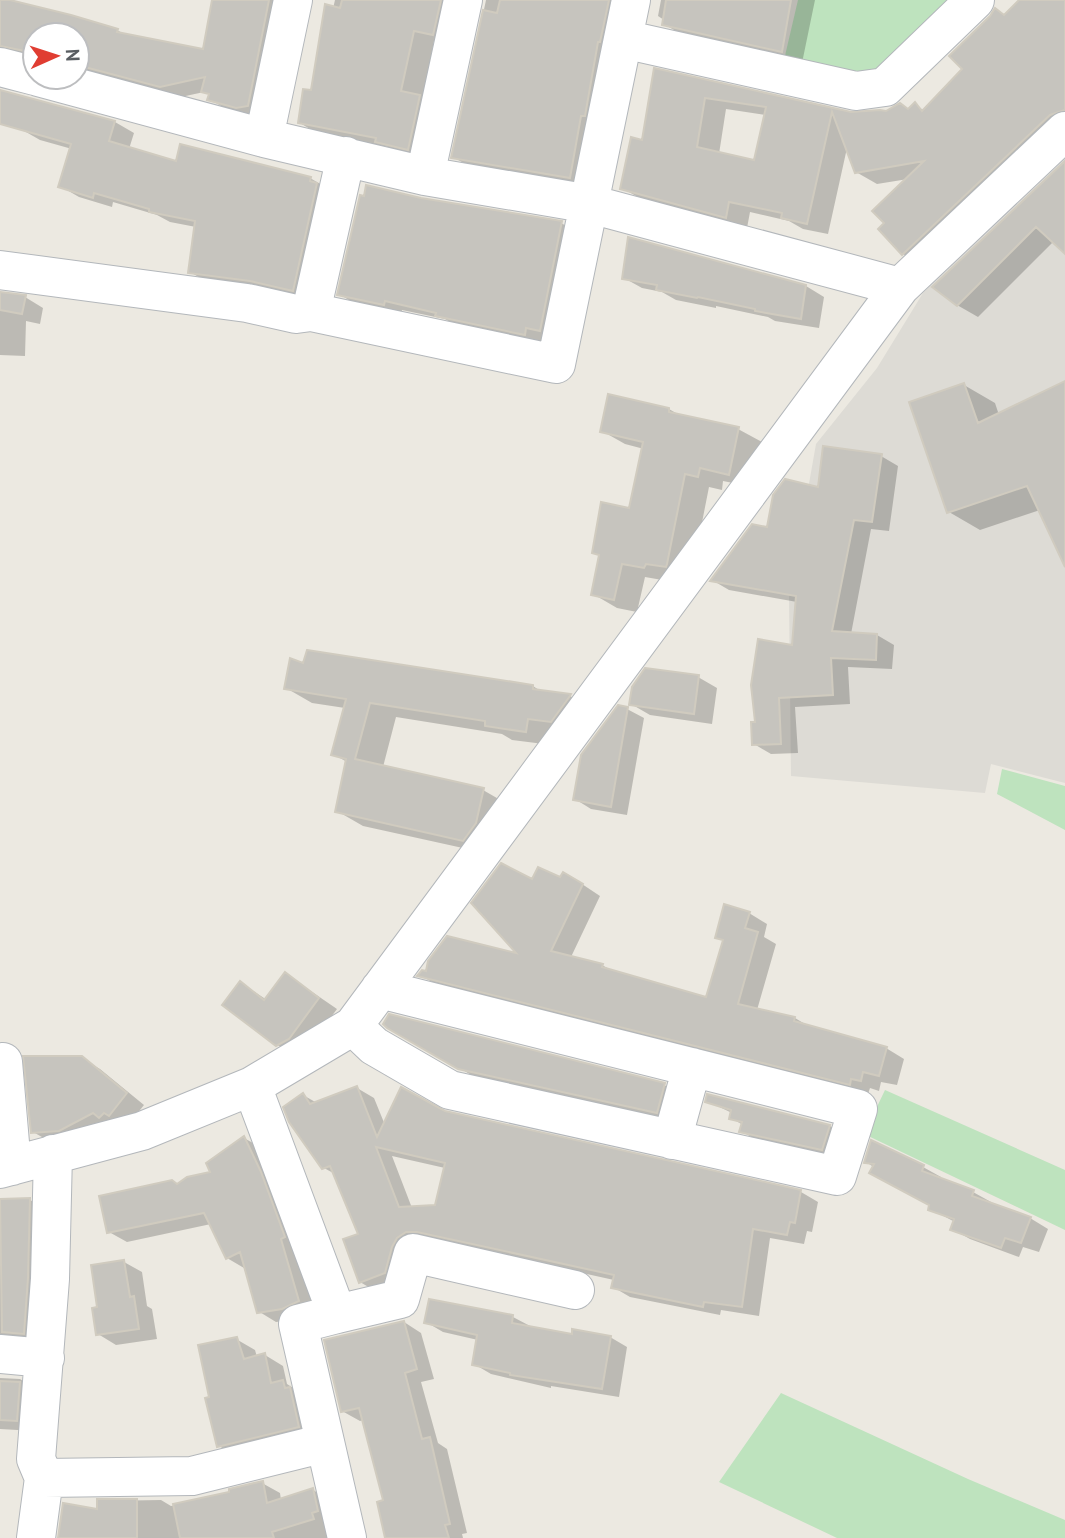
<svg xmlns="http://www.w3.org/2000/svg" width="1065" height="1538" font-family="'PT Sans',sans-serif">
<rect width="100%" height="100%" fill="#ece9e1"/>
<path fill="#dddbd5" d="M1065 157V783L991 764 985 793 791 776 789 597 816 444 877 368 923 293Z"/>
<path fill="#bee3be" d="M798 0H958L870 78 784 60Z
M1002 769 1065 786V830L997 794Z
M885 1090 1065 1170V1230L864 1134Z
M781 1393 968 1479 1065 1520V1538H837L719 1482Z"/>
<path fill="#0003" fill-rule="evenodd" d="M0 0 15 1 22 5 117 30 126 35 205 51 214 0H291L256 118 228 110 209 99 210 95 204 92 181 97 77 69V35H35V58L0 69Z
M335 0H466L454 45 434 41 423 99 429 160 398 153 388 147 320 135 300 123 313 92Z
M486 0H634L589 188 474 169 453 157Z
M661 0H815L802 63 684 36 664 24V20L658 16Z
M1022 0H1065V132L924 266 903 254 887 223 908 179 877 184 856 172 847 148 828 234 803 229 789 221 750 212 747 228 643 200 622 188 644 142 656 71 851 114 909 110 915 105 925 111 964 69 996 10 1006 16ZM726 109 766 115 756 163 719 154Z
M0 89 2 92 115 122 134 133 129 149 178 163 310 178 329 189 312 301 209 283 190 272 196 227 170 222 157 215 113 202 112 207 79 197 60 186 72 149 40 140 19 128 0 124Z
M1065 164V249L1054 241 978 317 957 305Z
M421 199 561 223 579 233 542 344 455 325 445 319 402 310 401 314 357 305 339 294Z
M624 278 806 286 824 297 819 328 775 321 768 317 716 306V308L676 300 662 292 642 288Z
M0 293 25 297 43 308 40 324 26 321 25 356 0 355Z
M1065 383V543L1040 510 980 530 949 512 964 385 995 403 999 415Z
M669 409 681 416 738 429 762 442 753 487 723 481 722 490 709 487 691 578 668 581 645 577 637 612 617 608 593 594 601 556 593 552 631 510 644 449 625 444 602 431Z
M881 456 898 466 889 531 871 529 851 634 877 635 894 645 892 669 848 667 850 704 795 707 798 753 771 754 754 744 756 723 794 647 797 602 729 590 712 580 768 529 819 489Z
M305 665 533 686 542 692 570 696 595 710 552 745 512 740 502 734 396 717 383 767 483 790 509 805 490 854 363 826 337 811 347 762 333 754 345 708 312 703 286 688Z
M698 677 717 688 712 724 650 715 631 704Z
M627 709 644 718 627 815 591 809 575 799Z
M560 879 582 884 600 896 571 957 602 965 616 973 707 999 724 941 717 937 749 913 767 924 764 937 776 944 757 1010 795 1018 810 1027 886 1048 904 1059 897 1085 881 1082 879 1091 870 1088 868 1094 437 985 420 975 521 956 533 881Z
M286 974 337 1009 307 1049 296 1055 277 1045 241 983 267 1000Z
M385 1024 664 1085 683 1095 675 1123 478 1079Z
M81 1058 100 1069 144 1105 128 1125 51 1142 33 1132Z
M357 1088 374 1098 385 1125 445 1113 801 1192 818 1202 812 1232 807 1231 804 1244 770 1238 759 1316 721 1310 720 1315 630 1297 613 1287 614 1280 437 1241 377 1292 360 1282V1235L335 1174 324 1168 303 1095 317 1103ZM392 1156 445 1168 437 1206 412 1208Z
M707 1101 830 1126 846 1136 839 1159 758 1141 741 1131 743 1125 731 1118 732 1113Z
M244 1138 262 1148 316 1311 300 1319 276 1322 258 1311 244 1268 227 1258 211 1224 127 1242 109 1232 178 1186 212 1173Z
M866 1162 923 1167 941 1177 940 1180 973 1192 991 1202 990 1204 1030 1218 1048 1229 1039 1252 1023 1247 1019 1257 970 1239 952 1229 955 1222 930 1209 931 1205Z
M30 1200 48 1210 42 1344 0 1352V1201Z
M124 1262 142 1272 147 1306 152 1309 157 1339 116 1345 98 1334 99 1309Z
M513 1317 530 1326 573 1336 610 1337 627 1347 619 1397 551 1386V1388L491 1374 474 1364 478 1340 443 1332 426 1322Z
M404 1322 421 1333 434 1379 421 1382 438 1443 447 1449 467 1533 462 1534 463 1538H402L364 1420 360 1421 342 1411Z
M236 1339 255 1350 257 1357 265 1355 283 1366 287 1384 301 1393 317 1437 237 1457 219 1446 211 1398Z
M0 1378 20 1379 38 1390 35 1431 0 1429Z
M262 1483 280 1493 281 1500 313 1490 330 1500 338 1538H60L99 1511V1501L161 1500 171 1506 231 1493Z"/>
<path fill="#c6c4be" stroke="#d0cbbf" stroke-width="2" fill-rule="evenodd" d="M0 0H10L71 15 118 29 117 32 203 49 212 0H269L248 106 236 108 207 100 209 94 201 92 205 77 160 87 77 65V35H35V53L0 46Z
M342 0H441L433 35 414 31 401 91 420 95 408 150 375 142 376 138 298 123 303 89 311 90 325 4 340 8Z
M500 0H609L600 42H598L585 116H581L570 178 451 158 483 10 497 13Z
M666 0H791L782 52 662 25Z
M1019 0H1065V110L1050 115 902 255 878 229 884 223 872 211 924 161 855 173 832 112 807 224 781 218 782 213 729 202 726 218 620 189 631 137 642 140 654 68 851 112 880 110 886 111 900 103 908 109 915 102 922 111 962 69 949 56 990 16 995 8 1004 15ZM705 98 766 107 754 160 697 147Z
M0 90 115 121 109 141 176 161 180 144 311 177 310 181 317 183 293 291 250 281 188 273 195 221 149 212V209L94 193 93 198 58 187 71 144 0 124Z
M1065 161V254L1036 227 957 306 932 287Z
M366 185 421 198 562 221 540 331 526 328 525 335 435 316 436 313 385 301 384 305 337 295 360 195 364 196Z
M628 237 806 285 801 319 755 311V309L698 297 697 298 656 290 657 285 622 279Z
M0 292 26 295 22 314 0 310Z
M1065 381V567L1027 486 947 513 909 402 964 383 978 423Z
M608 394 669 408V412L739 427 729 475 700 468 698 477 685 474 667 564 666 567 646 564 644 568 622 564 614 600 591 595 599 555 592 553 601 502 629 508 643 442 600 432Z
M823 446 882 454 872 522 854 520 832 631 877 634 876 660 831 658 833 695 779 698 781 744 752 745 751 722H755L751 685 758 639 792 645 796 596 710 581 752 524 767 527 773 495 785 479 818 487Z
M307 650 533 685V689L571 694 570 696 551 722 528 719 526 732 485 726V721L370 703 355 759 484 788 476 823 463 841 335 812 346 759 331 755 346 699 284 689 290 658 303 663Z
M645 668 699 675 694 714 629 705 632 687Z
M618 705 628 707 611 807 573 800 581 755Z
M501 863 532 879 538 867 560 877 563 872 583 884 551 951 603 964 602 967 706 997 723 940 715 938 724 904 750 912 745 928 758 932 738 1004 795 1017 794 1021 887 1047 879 1076 863 1072 861 1081 851 1079 850 1085 417 976 422 970 426 971 428 961 447 936 516 953 471 903Z
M285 972 319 998 289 1039 276 1046 222 1005 240 981 264 1000Z
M389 1014 665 1083 657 1113 458 1069 387 1028 383 1024Z
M23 1056H82L127 1093 109 1116 104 1113 99 1118 93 1113 59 1131 31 1133Z
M357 1086 377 1137 401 1087 445 1111 801 1190 795 1223 790 1222 787 1235 753 1229 742 1307 704 1302 703 1307 611 1288 614 1275 417 1232H406L397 1238 392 1247 385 1273 359 1283 343 1239 358 1234 330 1166 322 1169 289 1122 283 1107 303 1093 310 1104ZM376 1147 445 1163 435 1205 399 1207Z
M707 1094 830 1125 822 1150 739 1132 742 1122 729 1119 731 1110 705 1102Z
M244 1136 261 1172 285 1237 281 1239 299 1301 282 1309 257 1313 240 1252 226 1259 204 1213 107 1233 99 1196 172 1180 177 1184 187 1177 210 1172 206 1163Z
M871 1140 924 1165 922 1171 974 1190 972 1196 1031 1217 1021 1243 1005 1238 1001 1248 950 1230 954 1219 928 1210 929 1205 869 1173 874 1164 864 1163Z
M30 1198 28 1278 24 1334 2 1332 0 1199Z
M124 1260 130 1297 134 1296 139 1329 96 1335 92 1308 97 1307 91 1265Z
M429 1299 513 1315 512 1323 572 1334V1329L611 1336 602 1389 510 1375V1373L472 1365 477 1335 424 1323Z
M404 1321 417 1369 405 1373 422 1439 430 1437 450 1524 445 1525 449 1538H385L377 1502 383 1500 359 1408 341 1412 324 1340Z
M237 1337 244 1359 265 1353 271 1383 283 1380 285 1388 290 1387 299 1427 217 1447 205 1398 209 1397 198 1345Z
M0 1381 20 1382 17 1421 0 1420Z
M263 1481 267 1503 313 1488 318 1511 312 1513 314 1519 272 1532 274 1538H180L173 1504 229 1492V1489Z
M97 1499H137V1538H58L63 1503 97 1509Z"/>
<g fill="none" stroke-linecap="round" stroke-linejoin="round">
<g stroke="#b3b7bb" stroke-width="40">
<path id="minor" d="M623 39 856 91 885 87 975 0
M0 67 35 76
M38 77 264 138 425 176 590 204 900 287
M264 138 293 0
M346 156 311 312 556 364 631 0
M425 176 463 0
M0 270 247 303 296 314 311 312
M353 1026 374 1046 450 1090 837 1176 858 1109 380 989
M3 1062 12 1166
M252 1086 337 1314 400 1299 413 1253 575 1290
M672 1140 692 1067
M0 1169 142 1131 252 1086 353 1026 900 287 1065 131
M337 1314 298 1324 347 1538
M0 1354 45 1358
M44 1478 192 1476 325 1443
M36 1538 44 1478 36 1459 50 1279 53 1154"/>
</g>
<use href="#minor" stroke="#fff" stroke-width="38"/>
</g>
<g transform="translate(56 56) rotate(87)"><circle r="33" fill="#ffffff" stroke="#bdbec0" stroke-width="2"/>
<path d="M0-5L12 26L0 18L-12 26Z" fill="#e03d32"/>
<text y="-10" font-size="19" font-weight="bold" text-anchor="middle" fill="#595d61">N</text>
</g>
</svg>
